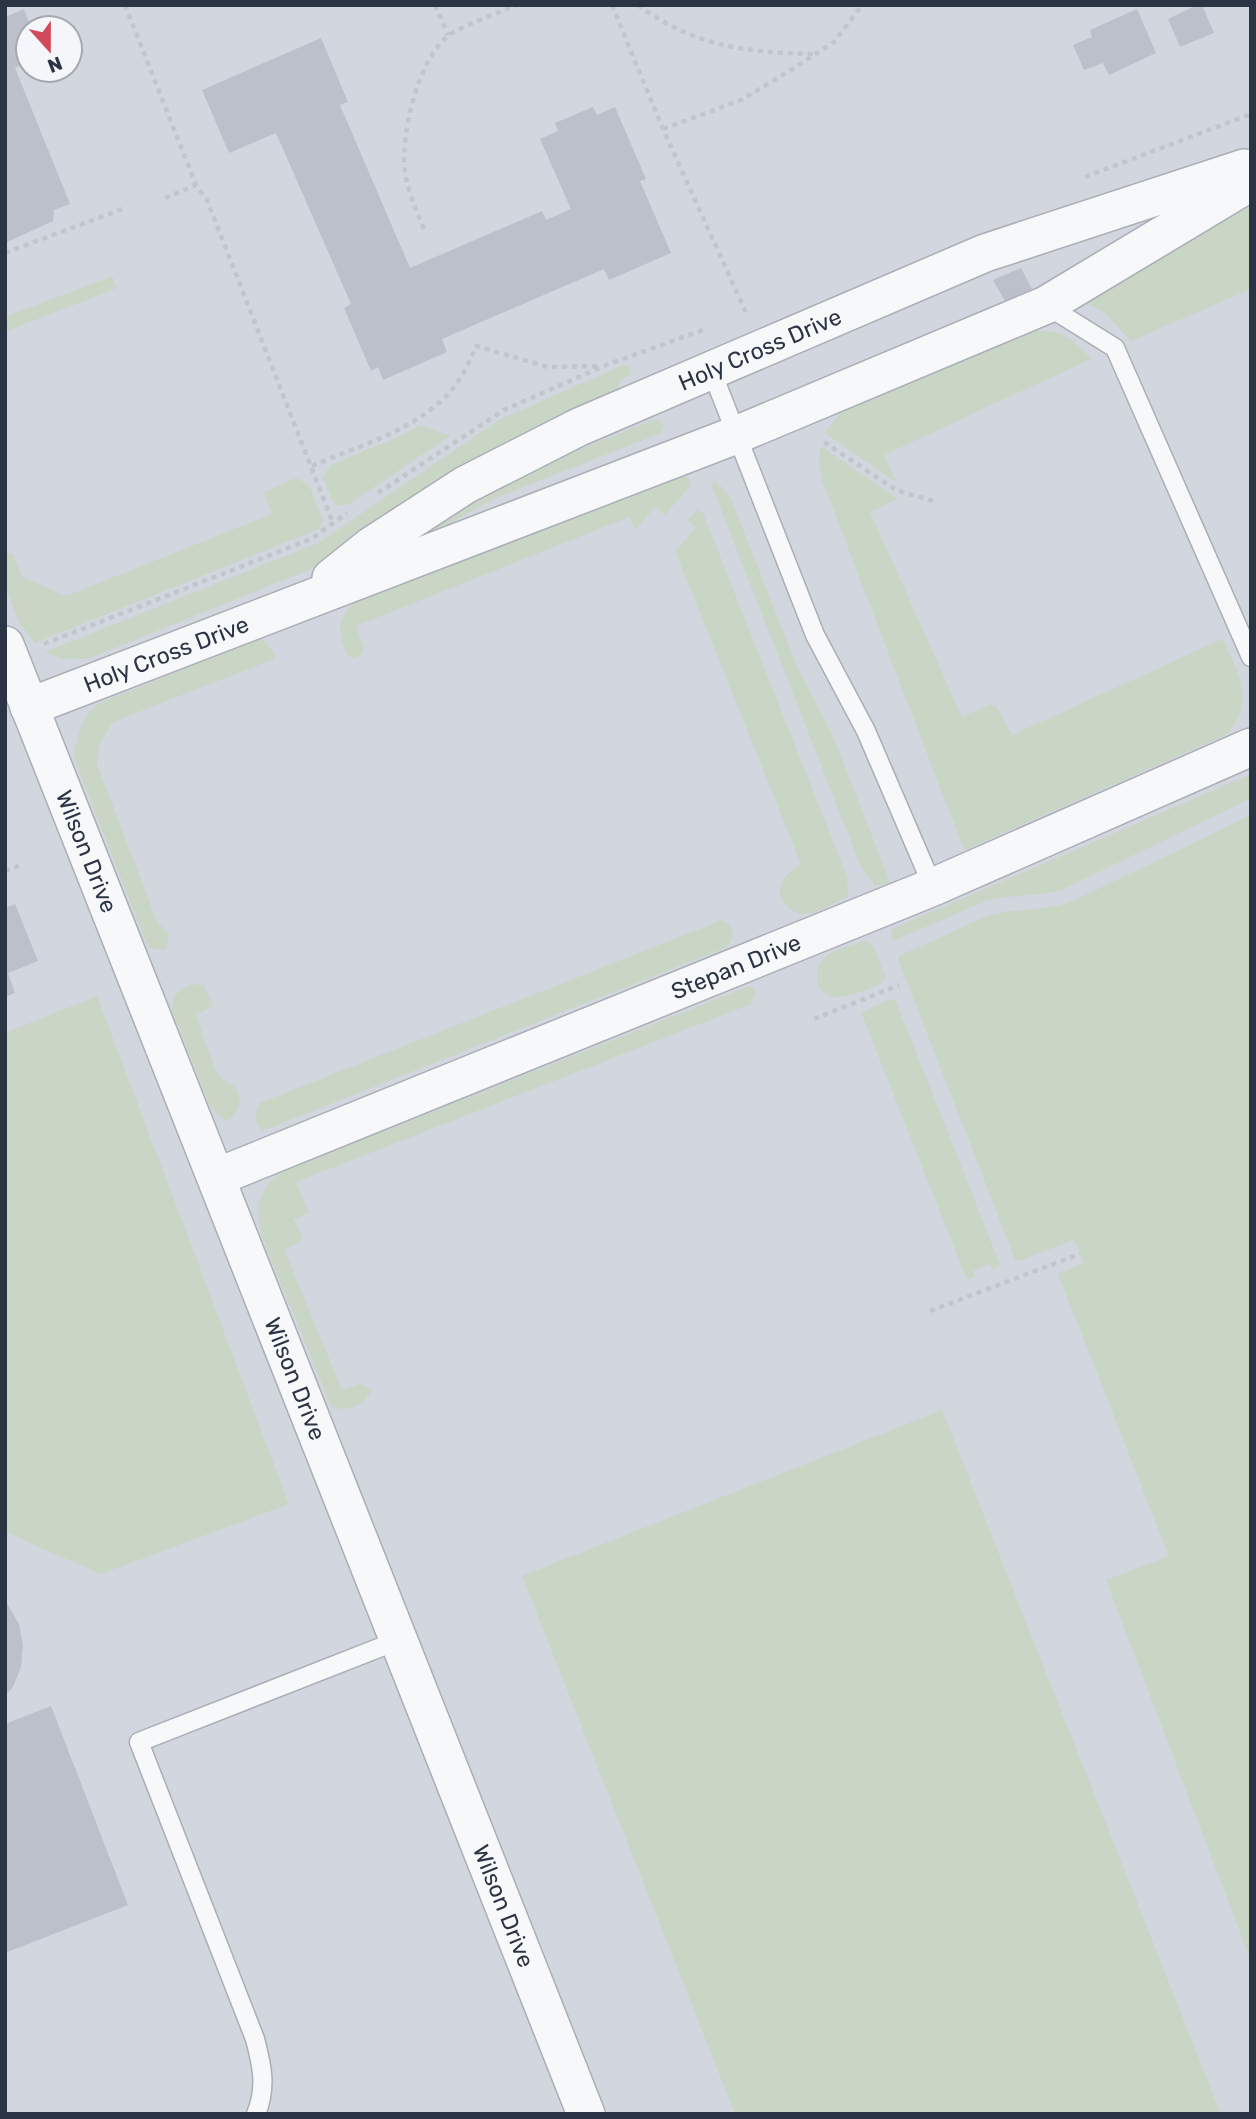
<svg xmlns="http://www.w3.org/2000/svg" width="1256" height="2119" font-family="Rubik,sans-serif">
<rect width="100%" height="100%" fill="#e4e7ec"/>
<path fill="#d2d6de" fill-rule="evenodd" d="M5 5H1251V2114H5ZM28 28H70V70H28Z"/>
<path fill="#c9d6c5" d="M1251 207V289L1131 341 1106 314 1096 308 1076 300 1160 246Z
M112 276 117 288 5 332V317Z
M1018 329C1056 333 1065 327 1091 359L884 455 897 483 825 433 842 410Z
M623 365 628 366 631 374 620 381 615 400 328 562 88 659H63L45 652 318 543 499 420Z
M656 419 663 423 664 427 661 433 493 499 368 570 489 485Z
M420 425 450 436 349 504 337 506 332 500 323 478 330 465 405 434Z
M821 446 898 499 870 512 962 717 990 704 997 707 1012 735 1222 639C1239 673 1256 704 1226 735L964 850 822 480 819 465Z
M679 474 689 478 691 485 665 515 655 507 635 530 629 517 356 626 364 648 361 655 354 658 347 655C337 630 336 617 359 599Z
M296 478 309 485 323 520 319 529 35 643 20 624 5 587V552L13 554 22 577 66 596 272 514 264 492Z
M713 481 720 485 731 499 797 666 832 734 890 882 875 887 861 867 712 487Z
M697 510 703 513 847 877 848 897C836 902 820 912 806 914 791 916 776 898 781 884 785 875 794 869 801 864L675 551 696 528 687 520Z
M261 638 275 654 274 659 113 722 100 743 97 764 157 922 169 934 166 950 150 948 146 942 77 766 74 753 81 726 89 712 100 703Z
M1251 774V798L1064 889C1038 897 1012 894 986 901L895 940 891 939 892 929Z
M1251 815V1961L1106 1580 1169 1556 1058 1274 1084 1263 1074 1240 1019 1261 1015 1259 898 959 899 956 985 917C1014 907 1044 912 1073 901Z
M722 920C735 927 736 936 727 947L270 1128 262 1130C253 1121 254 1114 260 1103Z
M865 940 873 946 885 976 882 983C865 990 819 1013 817 978 816 971 819 962 824 958 835 949 853 945 865 940Z
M192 984 204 986 213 1006 196 1015C203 1034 209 1056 218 1074 222 1081 230 1082 235 1088 244 1100 239 1114 227 1121L220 1117 211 1108 172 1010C172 996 179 989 192 984Z
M747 987H753L756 993 751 1004 296 1182 309 1213 294 1219 302 1238 299 1243 284 1249 342 1390 361 1384 372 1390C364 1404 347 1414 331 1406L262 1237 259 1221 258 1204 264 1190 273 1178 288 1169Z
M97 996 289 1504 101 1574 5 1532V1033Z
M890 999 896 1001 999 1262V1266L993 1270 990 1264 973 1271 975 1277 967 1280 861 1012Z
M942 1410 1221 2114H735L522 1576Z"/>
<path fill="#bbc0ca" d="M1197 5H1202L1214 33 1180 47 1168 19Z
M24 9 31 28H28V62L15 68 70 204 54 210 53 221 5 243V17Z
M1137 9 1156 53 1109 75 1103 63 1084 70 1073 45 1092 37 1090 30Z
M321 38 348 102 340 105 410 268 542 211 546 220 571 209 540 139 558 131 555 123 593 107 597 115 615 107 646 179 640 181 671 253 609 280 604 269 442 339 447 352 383 380 378 367 371 371 344 308 351 304 276 133 229 153 202 90Z
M1021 268 1032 289 1005 301 993 280Z
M15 904 38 961 8 973 15 993 5 997V908Z
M5 1600 19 1624 23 1645 21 1667 13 1687 5 1696Z
M51 1706 128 1905 5 1953V1724Z"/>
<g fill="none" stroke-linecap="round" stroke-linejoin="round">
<g stroke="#a9aeb7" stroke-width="21">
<path id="lane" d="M1046 305 1115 348 1251 657
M712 372 815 635 866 731 933 887
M256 2114C267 2088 262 2065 255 2039L139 1742 399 1640"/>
</g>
<g stroke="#a9aeb7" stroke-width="40">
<g id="street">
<path id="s1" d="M331 578 371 546 465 485 579 427 985 253 1244 168"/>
<path id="s2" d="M5 645 586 2114"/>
<path id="s3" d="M29 707 736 435 1046 305 1251 182"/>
<path id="s4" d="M217 1177 933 887 1251 747"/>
</g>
</g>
<path stroke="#c2c5cb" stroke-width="4.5" stroke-dasharray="5 5" stroke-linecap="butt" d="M125 5 196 185 207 200 333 523
M435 5 448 35
M612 5 663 129 747 315
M638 5C695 47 745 52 813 54
M663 129 741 100 791 70 834 42 862 5
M1085 177 1251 114
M165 198 196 185
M424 229C416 210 408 192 405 172 400 136 418 59 448 36 460 26 501 12 517 5
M5 253 122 209
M824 442 896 490 933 501
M312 466C358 446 414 431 449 393 461 380 469 363 476 346L548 367 602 366
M378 493 504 410 606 365 703 330
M44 644 311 539 347 513
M5 871 24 864
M814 1019 899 985
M930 1311 1080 1254"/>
<use href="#lane" stroke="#f7f8fa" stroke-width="18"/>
<use href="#street" stroke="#f7f8fa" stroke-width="37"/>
</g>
<g text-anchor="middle" stroke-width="7" stroke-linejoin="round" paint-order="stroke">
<g font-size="23" fill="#2b3445" stroke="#f4f6f9">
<text dy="8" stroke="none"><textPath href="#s1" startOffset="488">Holy Cross Drive</textPath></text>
<text dy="8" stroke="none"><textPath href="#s3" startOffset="147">Holy Cross Drive</textPath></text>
<text dy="8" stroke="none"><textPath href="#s2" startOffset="222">Wilson Drive</textPath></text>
<text dy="8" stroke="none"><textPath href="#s4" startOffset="560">Stepan Drive</textPath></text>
<text dy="8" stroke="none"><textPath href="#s2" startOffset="789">Wilson Drive</textPath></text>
<text dy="8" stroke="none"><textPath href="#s2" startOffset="1356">Wilson Drive</textPath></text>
</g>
</g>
<rect width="1256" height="2119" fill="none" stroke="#2b3445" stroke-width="14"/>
<g transform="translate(49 49) rotate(159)"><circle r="33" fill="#f4f6f9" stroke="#a4a8b1" stroke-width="2"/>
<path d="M0-5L12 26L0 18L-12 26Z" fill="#d1495b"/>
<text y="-10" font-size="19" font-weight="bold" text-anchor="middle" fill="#2b3445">N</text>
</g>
</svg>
